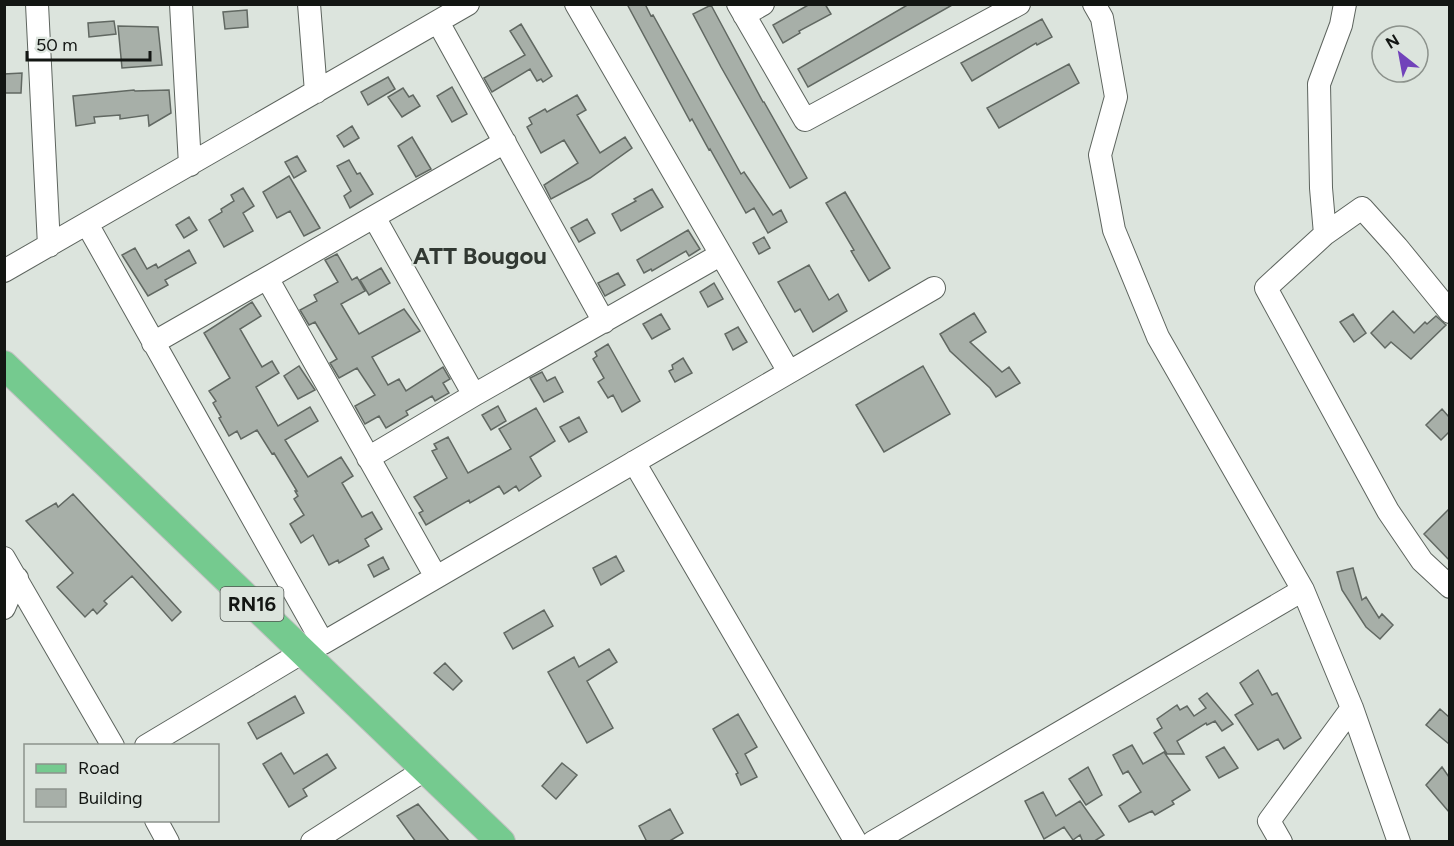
<svg xmlns="http://www.w3.org/2000/svg" width="1454" height="846" font-family="Figtree,sans-serif">
<rect width="100%" height="100%" fill="#dce4dd"/>
<path fill="#a7afa8" stroke="#616862" stroke-width="1.5" d="M627 4H645L651 16 653 15 741 174 744 172 773 215 781 210 787 222 768 233 754 208 746 213 710 149 709 150 692 119 690 121Z
M810 4H825L831 14 799 31 800 33 783 43 773 25Z
M909 4H954L808 87 798 69Z
M711 5 763 102H764L807 178 790 188 721 67 693 14Z
M247 10 248 27 225 29 223 12Z
M1042 19 1052 37 1037 45 1036 43 972 81 961 63Z
M114 21 116 34 89 37 88 23Z
M521 24 552 76 543 82 541 79 537 81 530 69 492 92 484 78 525 55 510 31Z
M118 26 158 27 162 65 122 68Z
M1069 64 1079 83 999 128 987 108Z
M22 73 21 93H4V74Z
M388 77 395 89 368 105 361 92Z
M452 87 467 114 452 122 437 96Z
M403 88 409 97 413 95 420 106 402 117 388 97Z
M134 90 135 91 169 90 171 113 149 126 148 115 120 119V115L94 117 95 123 76 126 73 96Z
M577 95 586 110 577 115 600 153 625 137 632 148 590 178 551 199 544 185 578 163 564 140 541 153 527 127 532 124 529 118 545 109 547 112Z
M352 126 359 138 344 147 337 136Z
M412 137 431 169 416 177 398 146Z
M297 156 306 171 294 178 285 162Z
M349 160 357 174 360 173 373 194 350 208 344 196 351 191 337 166Z
M289 176 320 228 304 236 290 211 277 218 263 192Z
M243 188 254 206 243 213 253 231 224 247 209 220 222 212 221 209 234 201 231 195Z
M652 189 663 207 621 231 612 214 636 201 634 199Z
M845 192 890 268 869 281 851 251 854 250 826 203Z
M189 217 197 230 184 238 176 225Z
M587 219 595 233 579 242 571 228Z
M688 230 700 249 689 256 686 251 652 271 651 269 644 273 637 260Z
M764 237 770 248 759 254 753 243Z
M135 248 147 269 156 264 158 268 189 250 196 263 165 280 168 285 148 296 122 255Z
M337 254 352 280 357 277 365 291 341 304 359 334 404 309 420 331 372 357 388 385 399 379 406 391 443 367 450 379 443 383 449 393 435 401 432 396 406 411 408 415 386 428 379 416 365 424 355 406 375 395 357 368 339 378 330 363 337 359 315 322 309 325 300 310 317 301 314 295 338 282 325 260Z
M809 265 829 300 838 294 847 311 813 332 800 309 795 312 778 282Z
M381 268 390 283 369 295 360 280Z
M618 273 625 285 605 296 598 283Z
M714 283 723 299 708 307 700 292Z
M252 302 261 316 240 329 262 367 272 361 279 373 256 387 278 426 310 407 318 421 285 440 308 477 341 457 353 476 342 483 362 517 372 512 382 529 365 539 369 546 339 563 338 560 329 565 313 535 301 543 290 524 304 515 294 499 298 496 295 491H297L274 453 272 454 257 430 241 439 237 431 229 436 219 418 221 417 213 403 216 401 209 391 230 378 204 333Z
M1393 311 1414 333 1425 322 1427 324 1436 316 1446 325 1411 359 1391 342 1385 348 1371 333Z
M974 313 986 332 970 342 1002 372 1009 367 1020 383 996 397 990 388 950 351 940 334Z
M661 314 670 329 652 339 643 324Z
M1353 314 1366 333 1354 342 1340 322Z
M738 327 747 342 733 350 725 334Z
M608 344 640 401 622 412 613 395 608 398 598 382 604 378 593 359 597 356 595 352Z
M683 358 692 373 675 382 669 371 673 369 672 365Z
M299 366 315 390 298 399 284 376Z
M923 366 950 414 884 452 856 405Z
M542 372 547 381 555 377 563 392 544 402 530 378Z
M498 406 506 421 491 430 482 415Z
M536 408 555 441 530 457 541 476 519 491 516 486 504 494 499 486 470 503 469 500 426 525 419 513 423 511 414 497 447 478 432 451 437 449 434 444 448 437 468 473 511 449 499 429Z
M1442 409 1449 417V432L1441 440 1426 425Z
M579 417 587 432 569 442 560 427Z
M73 494 181 612 172 621 132 576 104 601 107 604 97 614 93 609 85 617 57 587 73 573 26 521 56 503 58 507Z
M1449 509V560L1424 534Z
M616 556 624 571 601 585 593 568Z
M383 557 389 569 374 577 368 565Z
M1353 568 1362 600 1366 597 1379 618 1382 614 1393 625 1380 639 1366 627 1342 590 1337 572Z
M544 610 553 626 513 649 504 633Z
M609 649 617 662 587 681 613 728 587 743 548 672 574 657 579 667Z
M445 663 462 681 453 690 434 673Z
M1258 670 1272 695 1277 693 1301 738 1284 749 1278 739 1258 750 1235 715 1253 704 1240 683Z
M1207 693 1233 724 1222 731 1215 721 1207 725 1206 723 1177 741 1184 754H1167L1154 733 1162 728 1157 719 1177 705 1180 710 1187 706 1194 716 1206 708 1199 699Z
M295 696 304 713 257 739 248 723Z
M1440 709 1449 717V744L1426 725Z
M738 714 757 747 745 754 757 777 741 785 736 774 738 773 713 729Z
M1132 745 1143 764 1164 752 1190 790 1172 801 1174 804 1155 815 1152 811 1129 822 1119 806 1141 792 1128 771 1123 774 1113 755Z
M1224 747 1238 768 1219 778 1206 757Z
M281 753 294 774 327 754 336 768 303 789 307 796 289 807 263 764Z
M562 763 577 775 556 799 542 786Z
M1088 767 1102 795 1086 805 1069 779Z
M1442 767 1449 777V812L1426 785Z
M1043 792 1056 816 1080 801 1104 835 1093 842H1083L1080 835 1073 840 1064 827 1044 839 1025 801Z
M418 804 450 842H416L397 816Z
M670 809 683 833 668 842H647L639 826Z"/>
<g fill="none" stroke-linecap="round" stroke-linejoin="round">
<g stroke="#5d645e" stroke-width="24">
<path id="minor" d="M37 4 49 246
M181 4 190 165
M309 4 316 92
M576 4 789 372
M738 4 805 120 1019 4
M1094 4 1102 18 1116 97 1100 155 1114 230 1158 337 1303 590 1352 708 1399 842
M1345 4 1341 25 1319 84 1321 188 1325 234 1266 288 1388 511 1422 561 1450 587
M744 15 763 4
M438 22 604 322
M374 217 474 395
M87 224 323 643
M1325 234 1362 208 1397 247 1450 312
M4 271 468 4
M267 278 436 577
M153 343 505 142
M368 458 474 395 720 255
M634 462 856 842
M4 558 113 746
M4 608 17 578
M146 746 303 652 323 643 934 288
M156 820 168 842
M312 842 426 769
M873 842 1303 590
M1281 842 1269 821 1352 708"/>
</g>
<g stroke="#c2c2c2" stroke-width="30">
<path id="major" d="M4 365 501 842"/>
</g>
<use href="#minor" stroke="#fff" stroke-width="22"/>
<use href="#major" stroke="#75ca8f" stroke-width="28"/>
</g>
<g text-anchor="middle" stroke-width="4.5" stroke-linejoin="round" paint-order="stroke">
<rect fill="#dce4dd" stroke="#4f5450" stroke-width="1.5" x="220.5" y="587" width="63" height="34" rx="4.5"/>
<g font-size="20" font-weight="bold" fill="#131613">
<text x="252" y="611">RN16</text>
</g>
<g font-size="24" font-weight="bold" fill="#313832" stroke="#dce4dd">
<text x="480" y="264">ATT Bougou</text>
</g>
</g>
<rect width="1454" height="846" fill="none" stroke="#131613" stroke-width="12"/>
<rect x="24" y="744" width="195" height="78" fill="#dce4dd" stroke="#8c928c" stroke-width="1.5"/>
<rect x="36" y="764" width="30" height="9" fill="#75ca8f" stroke="#8c928c" stroke-width="1.5"/>
<text x="78" y="774" font-size="18" fill="#131613">Road</text>
<rect x="36" y="789" width="30" height="18" fill="#a7afa8" stroke="#8c928c" stroke-width="1.5"/>
<text x="78" y="804" font-size="18" fill="#131613">Building</text>
<g transform="translate(1400 54) rotate(329)"><circle r="28" fill="#dce4dd" stroke="#8c928c" stroke-width="1.5"/>
<path d="M0-4.5L10 22L0 15L-10 22Z" fill="#7142ba"/>
<text y="-9" font-size="16" font-weight="bold" text-anchor="middle" fill="#131613">N</text>
</g>
<path d="M27 51v9h123v-9" fill="none" stroke="#131613" stroke-width="3"/>
<text x="36" y="51" font-size="18" fill="#131613" stroke="#dce4dd" stroke-width="4.5" paint-order="stroke">50 m</text>
</svg>
